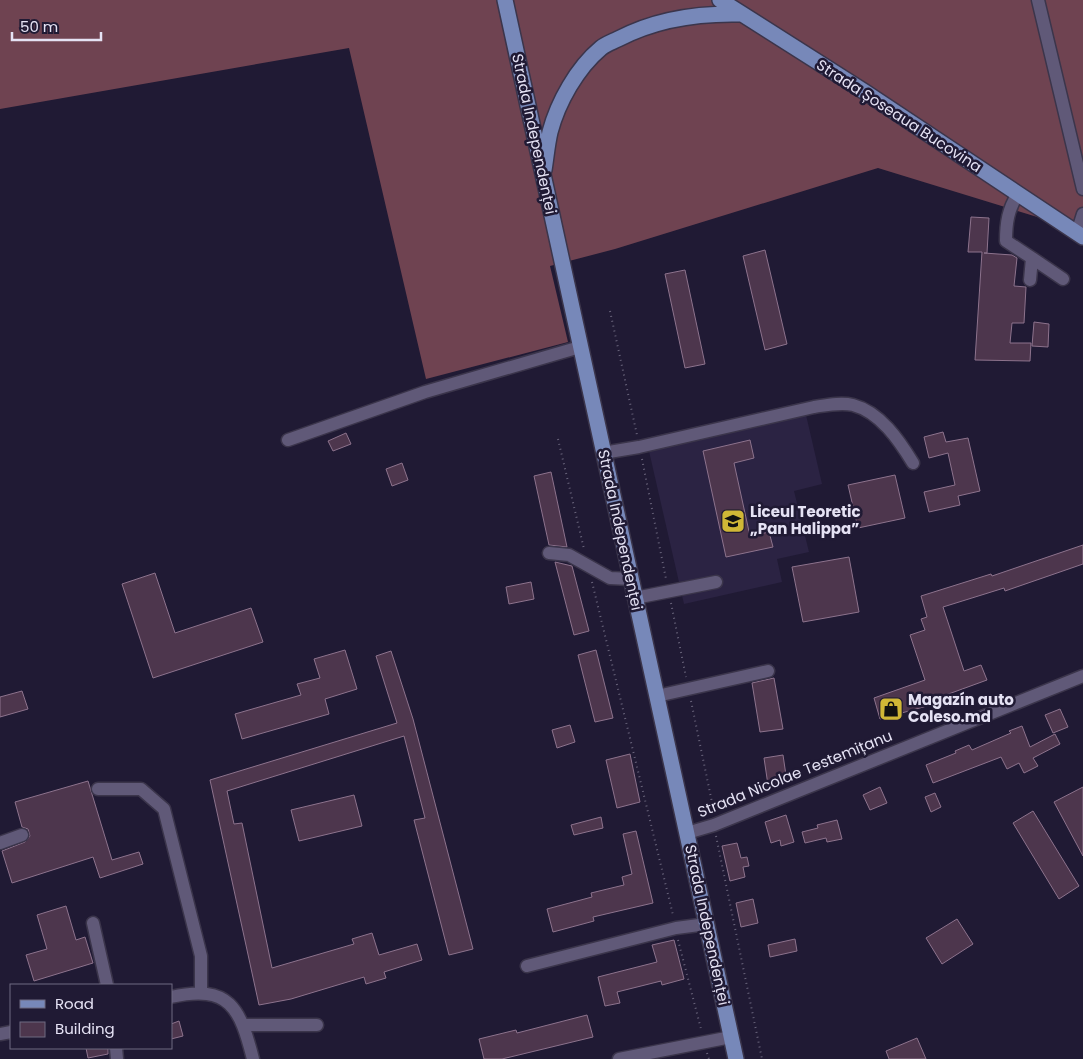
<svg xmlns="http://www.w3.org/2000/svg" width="1083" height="1059" font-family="Poppins,sans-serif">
<rect width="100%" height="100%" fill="#201a34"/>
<path fill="#2b2343" d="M803 402 822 484 794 491 809 552 777 559 782 582 684 604 646 438Z"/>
<path fill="#6f4351" d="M0 0H1083V231L878 168 615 249 550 266 568 342 426 379 349 48 0 109Z"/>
<path fill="#4d364d" stroke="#8d738d" d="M971 217 989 218 987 253H984L1012 255 1017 258 1014 286 1026 287 1024 323H1012L1010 343H1031L1030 361 975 360 982 252H968Z
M765 250 787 344 765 350 743 256Z
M685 270 705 364 685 368 665 274Z
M1034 322 1049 324 1048 347 1032 346Z
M943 432 946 442 968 438 980 491 958 496 960 505 929 512 924 492 955 485 948 453 929 458 924 437Z
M346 433 351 444 333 451 328 441Z
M750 440 754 458 734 463 750 536 769 532 773 547 726 557 703 451Z
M402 463 408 480 392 486 386 469Z
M551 472 567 547 549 545 534 476Z
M895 475 905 518 858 528 848 485Z
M1083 545V564L1005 591 1004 588 943 607 964 671 981 665 987 680 943 696 945 701 880 719 874 698 925 680 910 635 925 630 921 619 927 617 921 596 991 574 992 576Z
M849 557 859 612 803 622 792 567Z
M555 562 572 566 589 631 574 635Z
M155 573 175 633 251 608 263 642 153 678 122 584Z
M531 582 534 599 509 604 506 587Z
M345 650 357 689 325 699 329 714 242 739 235 714 301 695 297 684 320 678 314 659Z
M596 650 613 718 595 722 578 655Z
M391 651 413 719 473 949 449 955 414 820 425 818 404 736 227 791 234 824 242 823 272 968 354 944 352 939 372 933 379 955 417 944 422 960 384 972 386 978 366 984 364 977 291 999 259 1005 210 780 397 723 376 656Z
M774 678 783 729 760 732 752 683Z
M22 691 28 709 0 717V697Z
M1060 709 1068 727 1053 733 1045 715Z
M570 725 575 742 557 748 552 730Z
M1022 726 1030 747 1055 734 1060 744 1033 758 1038 766 1024 773 1019 763 1007 769 1001 757 933 783 926 765 956 753 955 751 969 745 972 750 1011 733 1009 731Z
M630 754 640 802 617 808 606 760Z
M783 755 787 782 768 785 764 758Z
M88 781 112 860 139 852 143 864 100 878 93 857 12 883 2 851 25 842 30 836 28 829 22 827 15 802Z
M880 787 887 803 870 810 863 795Z
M1083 787V856L1054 802Z
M935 793 941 807 931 812 925 797Z
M354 795 362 826 299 841 291 810Z
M1033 811 1079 886 1059 899 1013 823Z
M786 815 794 842 781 846 780 840 771 843 765 822Z
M601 817 603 828 574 835 571 825Z
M837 820 842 839 827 842 826 838 805 843 802 832 818 828 817 825Z
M636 831 653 903 593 917 594 921 553 932 547 909 592 897 591 893 624 885 622 877 632 874 623 834Z
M737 843 741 858 747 857 749 866 743 867 745 877 730 881 722 846Z
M753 899 758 923 741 927 736 903Z
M66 906 76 940 85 937 93 963 34 981 26 955 47 949 37 915Z
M957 919 973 944 942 964 926 938Z
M795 939 797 951 770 957 768 945Z
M674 940 684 979 662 985 661 981 617 992 620 1003 605 1006 598 977 657 962 652 945Z
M587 1015 593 1037 502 1059H484L479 1039 516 1030 517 1033Z
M179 1021 183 1036 171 1039V1024Z
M917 1038 926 1059H889L886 1051Z
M86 1048H108V1054L88 1058Z"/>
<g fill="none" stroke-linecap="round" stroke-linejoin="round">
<g stroke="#3b354b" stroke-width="15">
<path id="minor" d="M1038 0 1083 189
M1018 194C1008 209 1006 223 1006 241L1032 258 1030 280
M1077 233 1083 214
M1032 258 1063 279
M288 440 425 392 580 347
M603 453 639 447 814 407C827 405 841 402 853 405 880 412 899 440 913 463
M549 553 569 555 610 578 631 579
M635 598 716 582
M657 696 768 671
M98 789H141L164 809 201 956V993
M687 833 714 825 1083 676
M0 843 22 835
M93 923 107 985
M527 966 676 928 707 924
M171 997C230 984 240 1008 253 1059
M244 1025H317
M0 1034 11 1032
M116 1048 117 1059
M619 1059 731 1037"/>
</g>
<g stroke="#3b354b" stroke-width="18">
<path id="major" d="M505 0 736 1059
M720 0 865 92 1083 237
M544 170C546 158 547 145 550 132 558 102 577 68 601 48 606 44 612 42 618 39 656 19 697 13 740 14"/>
</g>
<path stroke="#69647b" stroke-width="2" stroke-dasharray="1 4" stroke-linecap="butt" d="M610 311 637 435
M558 439 584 549
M642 459 666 579
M592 582 673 915
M671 603 686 677
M691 701 714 812
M716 836 762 1059
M678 940 701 1029
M707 1053 709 1059"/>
<use href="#minor" stroke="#605978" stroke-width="12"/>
<use href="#major" stroke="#7788b9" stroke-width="15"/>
</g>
<defs>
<g id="school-square" transform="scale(1.25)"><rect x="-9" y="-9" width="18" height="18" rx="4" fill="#d0b736" stroke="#201a34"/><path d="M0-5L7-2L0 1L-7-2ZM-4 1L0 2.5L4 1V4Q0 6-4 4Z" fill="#111"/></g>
<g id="shop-square" transform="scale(1.25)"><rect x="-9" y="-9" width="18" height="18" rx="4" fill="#d0b736" stroke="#201a34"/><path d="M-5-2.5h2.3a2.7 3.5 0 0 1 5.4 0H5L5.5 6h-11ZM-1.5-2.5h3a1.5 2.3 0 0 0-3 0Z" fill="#111"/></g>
</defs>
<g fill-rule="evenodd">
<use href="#school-square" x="733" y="521"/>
<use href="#shop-square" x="891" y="709"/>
</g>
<g text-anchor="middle" stroke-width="5" stroke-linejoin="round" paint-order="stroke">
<g font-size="15" fill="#e5e2f4" stroke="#201a34">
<text transform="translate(899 116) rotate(33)" y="5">Strada Șoseaua Bucovina</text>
<text transform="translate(534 134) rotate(78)" y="5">Strada Independenței</text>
<text transform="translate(620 530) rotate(78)" y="5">Strada Independenței</text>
<text transform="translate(795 774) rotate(-22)" y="5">Strada Nicolae Testemițanu</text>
<text transform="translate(707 925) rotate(78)" y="5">Strada Independenței</text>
</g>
<g font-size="15" font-weight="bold" fill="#e5e2f4" stroke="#201a34" text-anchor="start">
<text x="750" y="517">Liceul Teoretic<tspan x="750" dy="17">„Pan Halippa”</tspan></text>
<text x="908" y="705">Magazín auto<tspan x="908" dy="17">Coleso.md</tspan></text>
</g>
</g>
<rect x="10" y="984" width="162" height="65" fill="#201a34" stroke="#6f6a81"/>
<rect x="20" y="1000" width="25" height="8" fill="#7788b9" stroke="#6f6a81"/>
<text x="55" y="1009" font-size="15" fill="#e5e2f4">Road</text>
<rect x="20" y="1022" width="25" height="15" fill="#4d364d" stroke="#6f6a81"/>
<text x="55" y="1034" font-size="15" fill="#e5e2f4">Building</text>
<path d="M12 32v8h89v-8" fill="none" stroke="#e5e2f4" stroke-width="2.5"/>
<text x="20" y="32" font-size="15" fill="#e5e2f4" stroke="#201a34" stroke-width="4" paint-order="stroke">50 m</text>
</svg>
